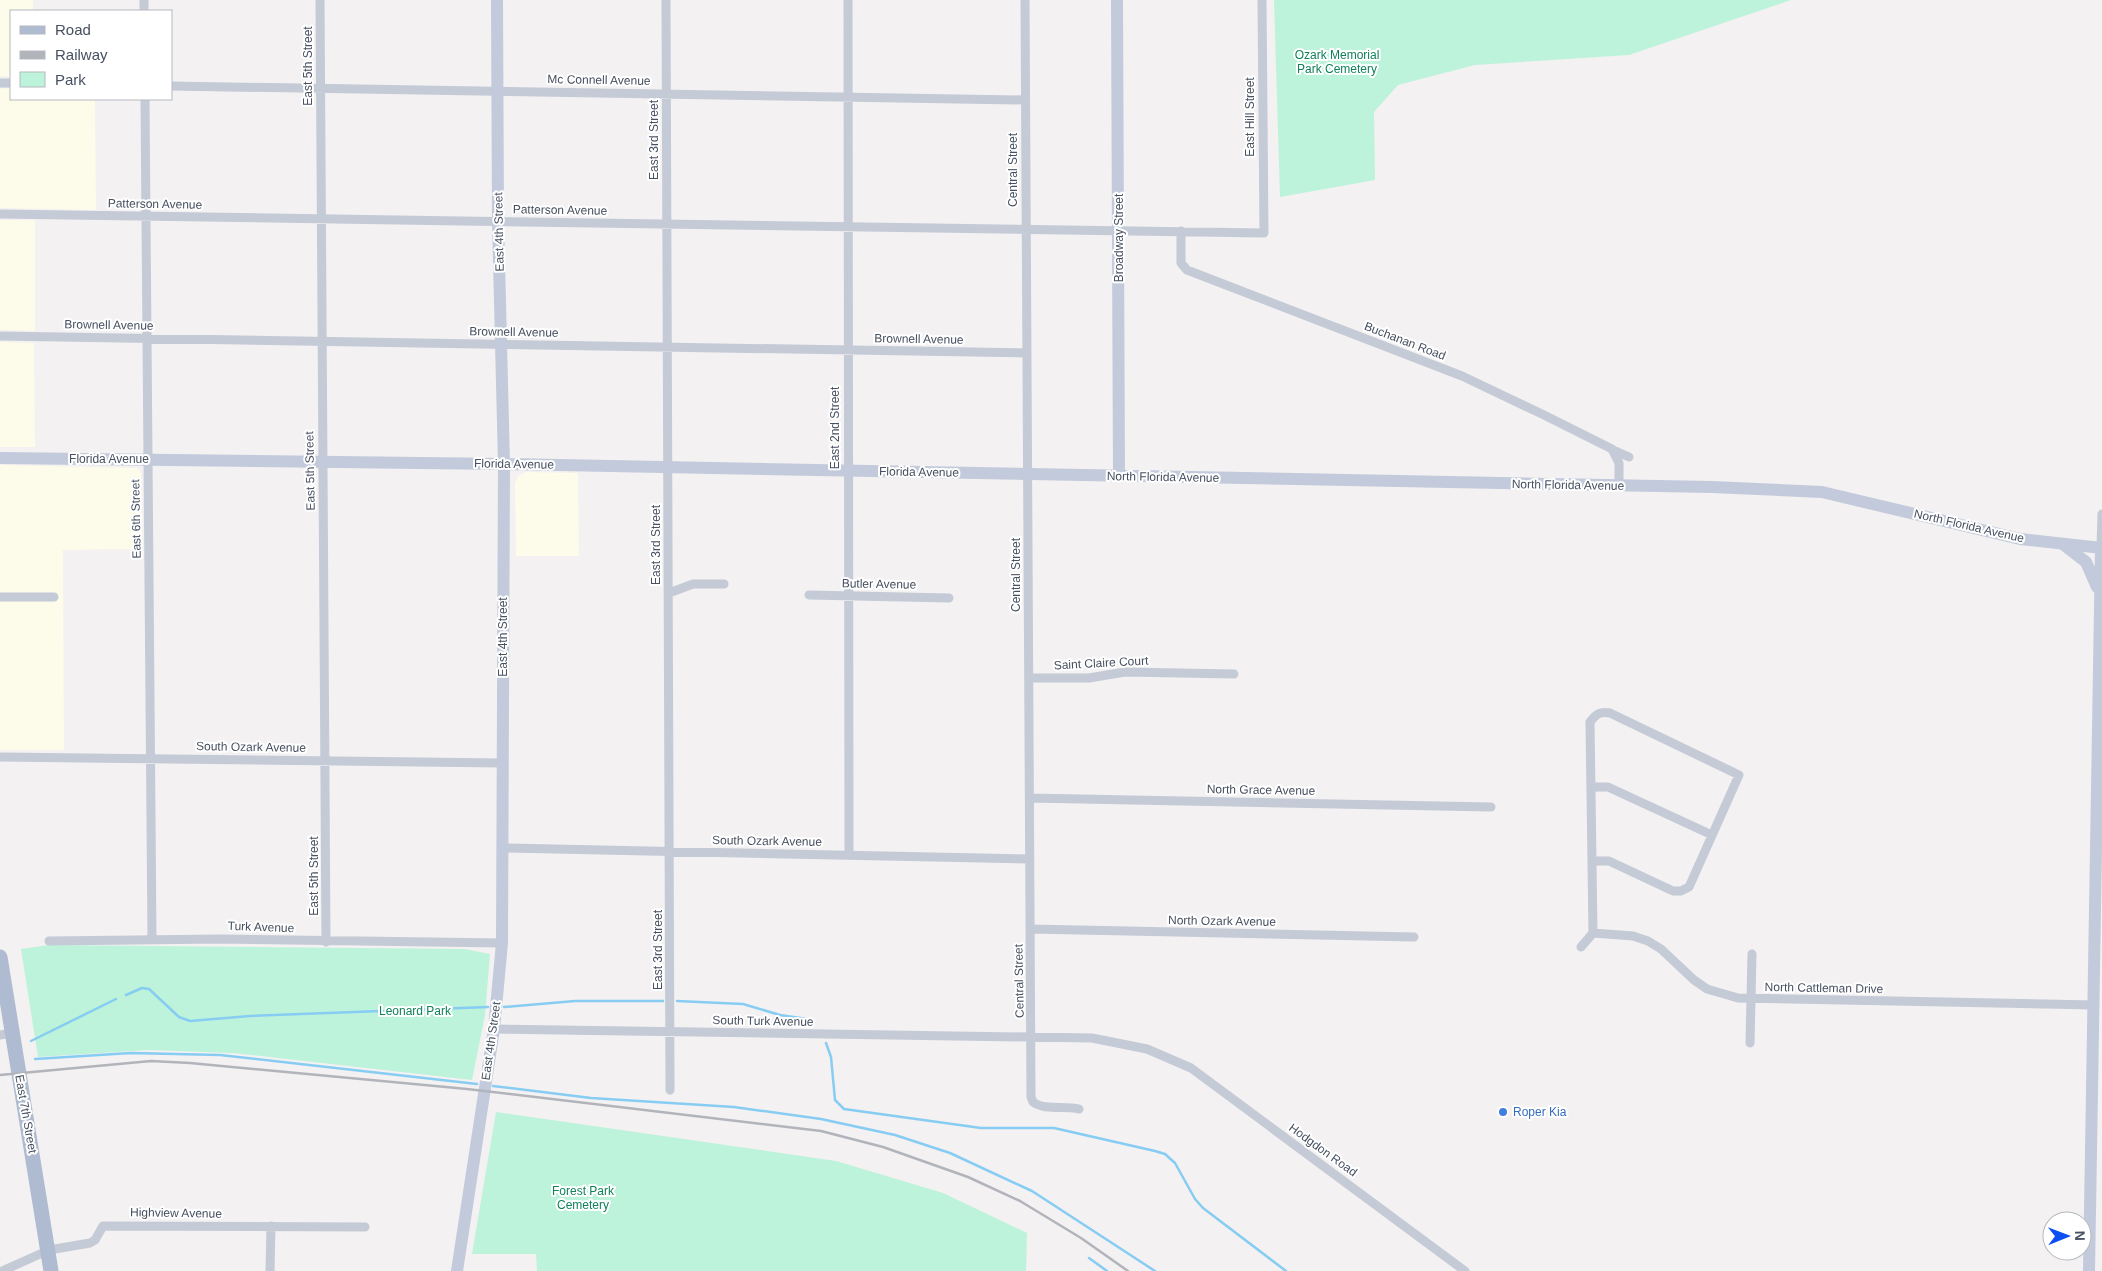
<svg xmlns="http://www.w3.org/2000/svg" width="2102" height="1271" font-family="Helvetica,sans-serif">
<rect width="100%" height="100%" fill="#f3f1f1"/>
<path fill="#fdfbea" d="M0 0H33V11H11V77L0 76Z
M0 88 11 89V99H95L96 210 0 208Z
M0 220H35V331L0 330Z
M0 342 34 343 35 447H0Z
M0 465 137 468 141 472 142 549 63 550 64 750H0Z
M526 472 578 473 579 556H516L515 483 518 476Z"/>
<path fill="#bdf3da" d="M1274 0H1791L1629 55 1475 65 1398 85 1374 112 1375 180 1280 197Z
M49 945 465 949 490 954 485 1015 472 1080 233 1053 148 1050 38 1057 21 949Z
M496 1112 836 1161 943 1193 1027 1233 1026 1271H537L536 1254H472Z"/>
<g fill="none" stroke-linecap="round" stroke-linejoin="round">
<path stroke="#87ccf3" stroke-width="2.5" d="M126 995 142 988 149 989 179 1017 190 1021 250 1016 488 1007
M677 1001 743 1004 780 1015 807 1019 813 1024
M504 1007 575 1001H663
M31 1041 116 999
M826 1043 831 1057 835 1100 844 1109 981 1128H1054L1155 1151 1165 1154 1175 1163 1195 1199 1203 1208 1286 1271
M35 1059 131 1053 220 1055 477 1084
M493 1086 591 1098 734 1107 821 1119 895 1135 950 1153 1032 1191 1155 1271
M1089 1258 1107 1271"/>
<path stroke="#c4cad6" stroke-width="9" d="M320 0 326 942
M666 0 670 1090
M848 0 849 855
M1025 0 1031 1097 1033 1102C1045 1111 1065 1105 1079 1109
M144 11V0
M0 83H11
M171 86 1025 100
M145 99 152 939
M0 214 1264 233 1262 0
M1181 231V263L1187 270 1462 376 1542 414 1612 449 1619 463V485
M0 336 1027 353
M1611 449 1629 457
M2101 548 2102 514
M669 593 693 584H724
M809 595 949 598
M0 597H54
M1029 678H1089L1125 672 1234 674
M0 757 502 763
M1591 787H1608L1712 835
M1030 798 1491 807
M503 848 1030 859
M1592 861H1609L1673 891H1681L1689 887 1739 775 1610 713C1600 711 1596 714 1590 722L1593 933
M1030 929 1414 937
M49 941 220 939 502 943
M1581 947 1593 933 1633 936 1648 941 1661 949 1694 980 1707 989 1738 998 2094 1005
M494 1029 1092 1038 1147 1049 1191 1068 1465 1271
M0 1035 12 1033
M1750 1043 1752 954
M2 1271 49 1250 90 1243 95 1240 103 1226 365 1227
M270 1271 271 1226"/>
<path stroke="#c2cadb" stroke-width="12" d="M1117 0 1119 476
M0 458 504 464 1712 487 1822 492 2020 539 2102 548
M2064 545 2086 562 2097 587
M457 1271 494 1029 502 943 504 464 498 221 497 0
M2089 1271 2101 548"/>
<path stroke="#afbbd1" stroke-width="15" d="M0 957 51 1271"/>
<path stroke="#b2b4bb" stroke-width="2.5" d="M0 1075 151 1061 190 1063 467 1089 821 1131 883 1147 968 1177 1020 1201 1081 1238 1128 1271"/>
</g>
<circle fill="#3f7fe0" stroke="#fff" stroke-width="2" cx="1503" cy="1112" r="5"/>
<g text-anchor="middle" stroke-width="4" stroke-linejoin="round" paint-order="stroke">
<g font-size="12" fill="#11825a" stroke="#fff">
<text x="1337" y="59">Ozark Memorial<tspan x="1337" dy="14">Park Cemetery</tspan></text>
<text x="415" y="1015">Leonard Park</text>
<text x="583" y="1195">Forest Park<tspan x="583" dy="14">Cemetery</tspan></text>
</g>
<g font-size="12" fill="#475060" stroke="#fff">
<text transform="translate(308 66) rotate(-90)" y="4">East 5th Street</text>
<text transform="translate(599 80) rotate(1)" y="4">Mc Connell Avenue</text>
<text transform="translate(1250 117) rotate(-90)" y="4">East Hill Street</text>
<text transform="translate(654 140) rotate(-90)" y="4">East 3rd Street</text>
<text transform="translate(1013 170) rotate(-90)" y="4">Central Street</text>
<text transform="translate(155 204) rotate(1)" y="4">Patterson Avenue</text>
<text transform="translate(560 210) rotate(1)" y="4">Patterson Avenue</text>
<text transform="translate(499 232) rotate(-91)" y="4">East 4th Street</text>
<text transform="translate(1119 238) rotate(-90)" y="4">Broadway Street</text>
<text transform="translate(109 325) rotate(1)" y="4">Brownell Avenue</text>
<text transform="translate(514 332) rotate(1)" y="4">Brownell Avenue</text>
<text transform="translate(919 339) rotate(1)" y="4">Brownell Avenue</text>
<text transform="translate(1405 341) rotate(21)" y="4">Buchanan Road</text>
<text transform="translate(835 428) rotate(-90)" y="4">East 2nd Street</text>
<text x="109" y="463">Florida Avenue</text>
<text transform="translate(514 464) rotate(1)" y="4">Florida Avenue</text>
<text transform="translate(310 471) rotate(-91)" y="4">East 5th Street</text>
<text transform="translate(919 472) rotate(1)" y="4">Florida Avenue</text>
<text transform="translate(1163 477) rotate(1)" y="4">North Florida Avenue</text>
<text transform="translate(1568 485) rotate(1)" y="4">North Florida Avenue</text>
<text transform="translate(136 519) rotate(-91)" y="4">East 6th Street</text>
<text transform="translate(1969 526) rotate(13)" y="4">North Florida Avenue</text>
<text transform="translate(656 545) rotate(-90)" y="4">East 3rd Street</text>
<text transform="translate(1016 575) rotate(-90)" y="4">Central Street</text>
<text transform="translate(879 584) rotate(1)" y="4">Butler Avenue</text>
<text transform="translate(503 637) rotate(-90)" y="4">East 4th Street</text>
<text transform="translate(1101 663) rotate(-3)" y="4">Saint Claire Court</text>
<text transform="translate(251 747) rotate(1)" y="4">South Ozark Avenue</text>
<text transform="translate(1261 790) rotate(1)" y="4">North Grace Avenue</text>
<text transform="translate(767 841) rotate(1)" y="4">South Ozark Avenue</text>
<text transform="translate(314 876) rotate(-90)" y="4">East 5th Street</text>
<text transform="translate(1222 921) rotate(1)" y="4">North Ozark Avenue</text>
<text transform="translate(261 927) rotate(2)" y="4">Turk Avenue</text>
<text transform="translate(658 950) rotate(-90)" y="4">East 3rd Street</text>
<text transform="translate(1019 981) rotate(-91)" y="4">Central Street</text>
<text transform="translate(1824 988) rotate(1)" y="4">North Cattleman Drive</text>
<text transform="translate(763 1021) rotate(1)" y="4">South Turk Avenue</text>
<text transform="translate(491 1041) rotate(-82)" y="4">East 4th Street</text>
<text transform="translate(26 1114) rotate(80)" y="4">East 7th Street</text>
<text transform="translate(1323 1150) rotate(36)" y="4">Hodgdon Road</text>
<text transform="translate(176 1213) rotate(1)" y="4">Highview Avenue</text>
</g>
<g font-size="12" fill="#366cbe" stroke="#fff" text-anchor="start">
<text x="1513" y="1116">Roper Kia</text>
</g>
</g>
<rect x="10" y="10" width="162" height="90" fill="#ffffff" stroke="#b5b9bf"/>
<rect x="20" y="26" width="25" height="8" fill="#afbbd1" stroke="#b5b9bf"/>
<text x="55" y="35" font-size="15" fill="#475060">Road</text>
<rect x="20" y="51" width="25" height="8" fill="#b2b4bb" stroke="#b5b9bf"/>
<text x="55" y="60" font-size="15" fill="#475060">Railway</text>
<rect x="20" y="72" width="25" height="15" fill="#bdf3da" stroke="#b5b9bf"/>
<text x="55" y="85" font-size="15" fill="#475060">Park</text>
<g transform="translate(2067 1236) rotate(89)"><circle r="24" fill="#ffffff" stroke="#b5b9bf"/>
<path d="M0-4L9 19L0 12L-9 19Z" fill="#0c4ef2"/>
<text y="-8" font-size="14" font-weight="bold" text-anchor="middle" fill="#475060">N</text>
</g>
</svg>
